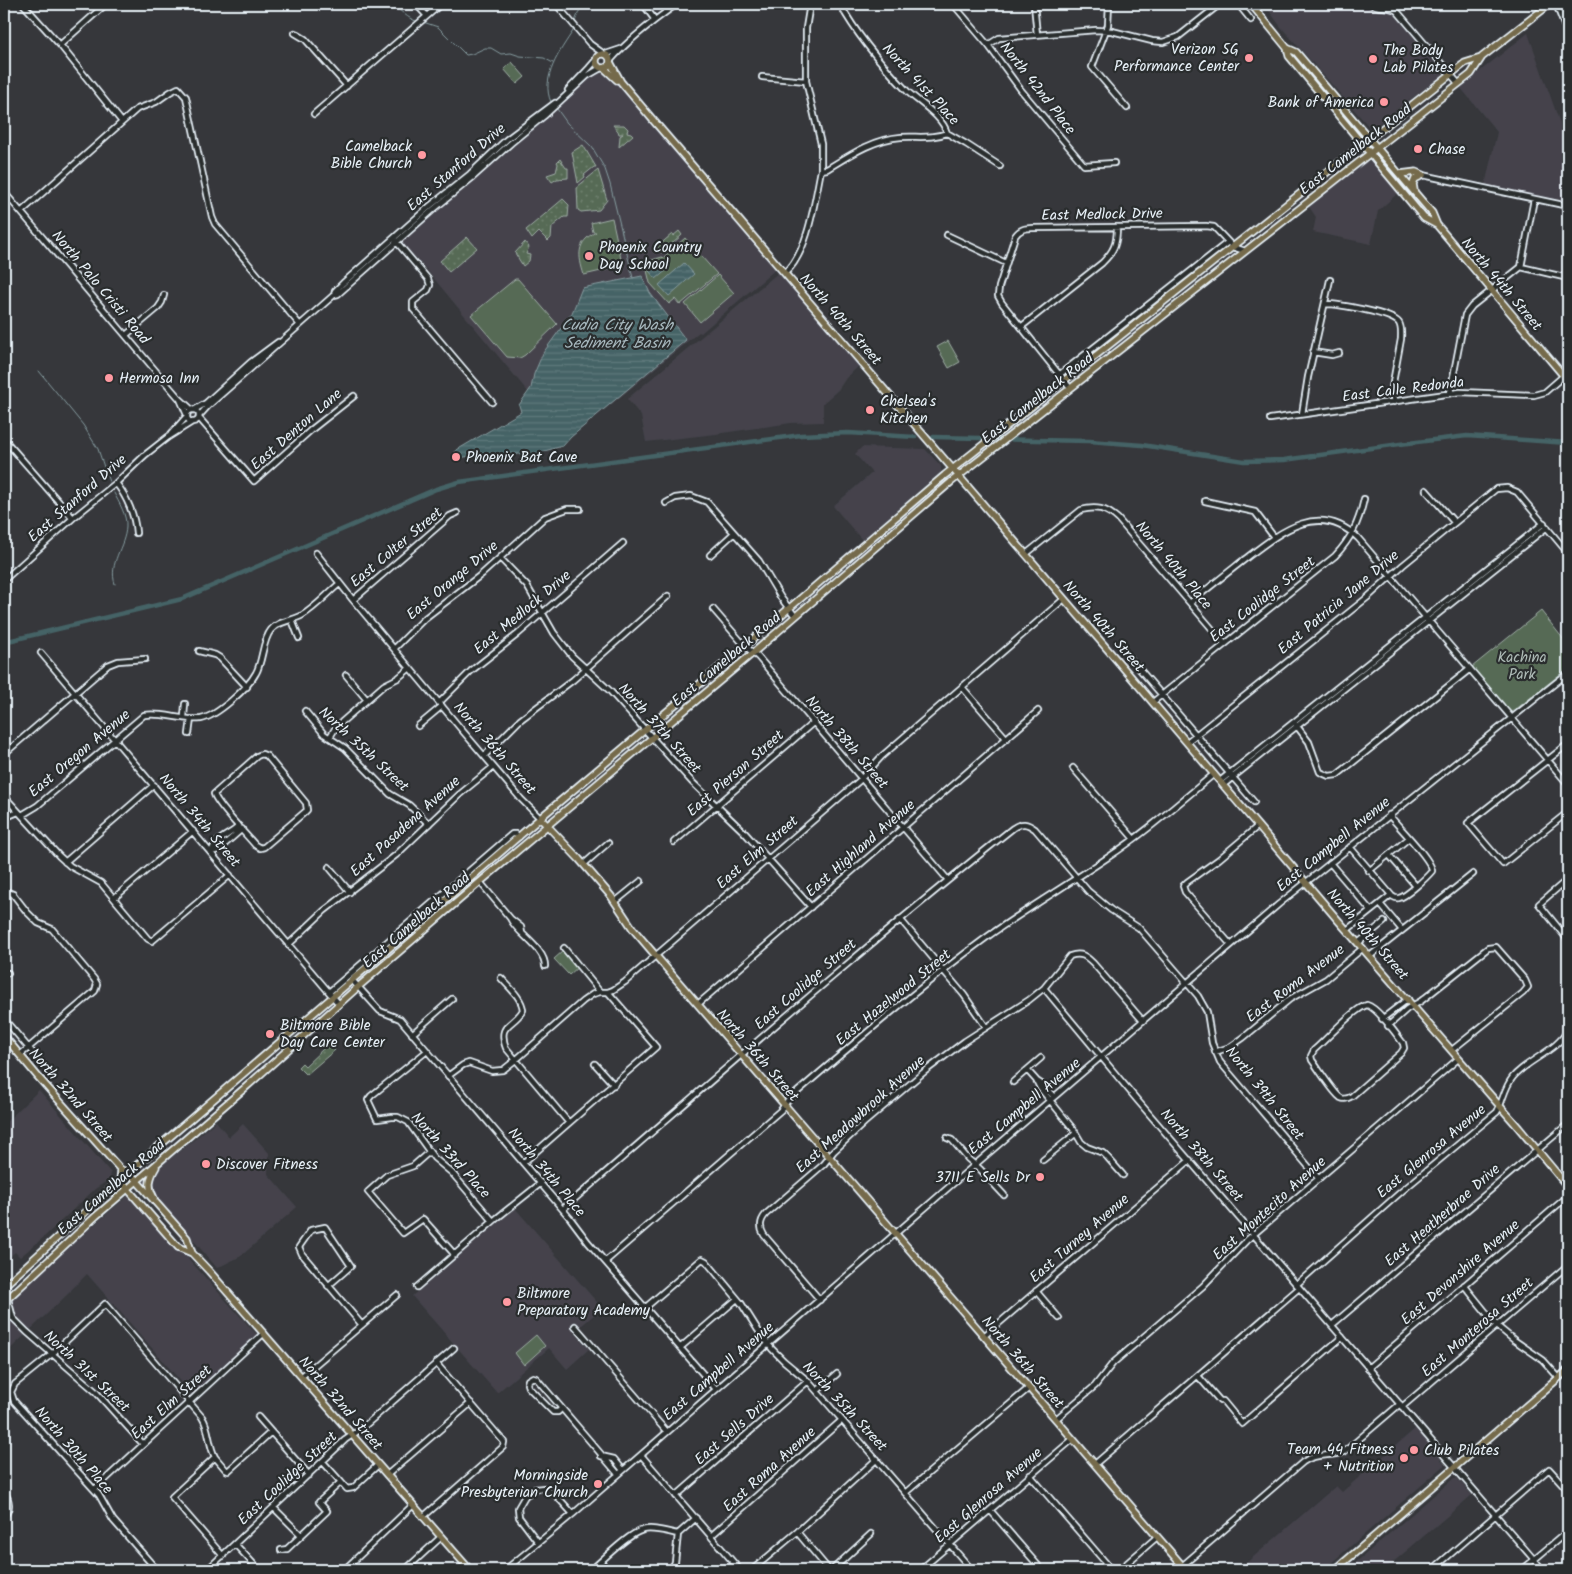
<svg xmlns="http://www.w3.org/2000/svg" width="1572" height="1574" font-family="Kalam,sans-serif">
<defs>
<pattern id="grass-dots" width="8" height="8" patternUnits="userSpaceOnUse" patternTransform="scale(1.25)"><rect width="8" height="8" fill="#566a55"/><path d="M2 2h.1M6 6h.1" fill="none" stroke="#6e806e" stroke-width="1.8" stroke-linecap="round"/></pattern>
<pattern id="water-rules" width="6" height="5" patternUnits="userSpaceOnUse" patternTransform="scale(1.25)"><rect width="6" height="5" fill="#456366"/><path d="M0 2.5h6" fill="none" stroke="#607a7d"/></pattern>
</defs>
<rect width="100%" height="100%" fill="#36373b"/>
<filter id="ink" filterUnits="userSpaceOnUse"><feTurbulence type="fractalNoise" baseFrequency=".02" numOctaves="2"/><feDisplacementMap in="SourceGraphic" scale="10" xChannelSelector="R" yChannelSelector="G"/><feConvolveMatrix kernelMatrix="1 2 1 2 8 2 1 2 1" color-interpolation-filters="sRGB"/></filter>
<g filter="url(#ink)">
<path fill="#44434b" d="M1264 4H1365L1375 10 1393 11 1443 75 1371 129 1281 27Z
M1528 33 1568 146V202L1485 185 1497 132 1460 87Z
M603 71 612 78 689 165 776 269 701 333 699 332 568 440 426 269 402 243 403 239 436 211 474 180 517 141 564 101 593 74Z
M1370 161 1373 162 1398 193 1378 211 1371 244 1313 232 1316 217 1308 205 1365 162Z
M779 272 859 366 846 378 838 390 823 403V422L791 423 716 434 646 442 641 416 627 399Z
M862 447 925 449 941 466V472L862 540 833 506 872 473 855 454Z
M39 1090 111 1173 110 1179 95 1189 44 1237 20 1257 15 1252 4 1262V1124Z
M216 1121 229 1137 243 1124 269 1153 268 1174 297 1207 241 1256 217 1268 142 1180 195 1139Z
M130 1194 257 1335 192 1394 87 1274 71 1290V1291L4 1355V1307L60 1254Z
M515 1208 602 1308 574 1332 589 1349 567 1369 549 1348 497 1393 412 1296Z
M1416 1428 1444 1463V1466L1323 1570H1238L1336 1486 1342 1492Z
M1454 1478H1457L1472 1495 1384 1570H1347Z"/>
<path fill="url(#grass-dots)" stroke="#9faea6" d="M613 125H624L628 129 627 132 631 133 633 135 619 147 620 136 623 134H619L618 131Z
M583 145 596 167H594L584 175 585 177 578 183 572 152Z
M560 159 566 168H568V178L557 179 552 182 547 175 556 172 558 164 557 162Z
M598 170 607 200 599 210 581 212 578 210 577 187Z
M563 199 569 205 568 217H564L552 227 551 238 548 241 539 232 532 239 526 230Z
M679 231 682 235 662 253 657 247 672 234 673 236Z
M467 237 477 248 449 272 440 261Z
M525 242 529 247 526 254 530 255 529 261 523 266 515 253Z
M327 1041 335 1050 307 1074V1073L305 1074 298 1067 302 1063 305 1066 324 1048 322 1045Z"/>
<path fill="#566a55" stroke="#9faea6" d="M512 62 525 77 517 84 504 69Z
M612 218 621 259 619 260 621 263 618 267 584 275C578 256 576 242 596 232H593L591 223Z
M685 238 717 274 680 305 675 299 669 304 650 283 645 262 662 257 663 258Z
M718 275 734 293 700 322 685 304Z
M515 279H518L557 324 525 355 520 358 507 357 471 315Z
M948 341 960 362 949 368 937 347Z
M1541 611 1568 645V668L1515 710 1511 712 1472 667Z
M563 951 578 967 569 975 554 959Z
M536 1335 545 1346 524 1365 515 1353Z"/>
<path fill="url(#water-rules)" stroke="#869ca0" d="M661 261 668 269 656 279 649 271 654 267 652 265 655 263 657 264Z
M684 263 694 274 669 296 659 285Z
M642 276 650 293 686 340 571 437 563 446 529 455 519 454 491 457 484 454 458 458 455 451 521 412 519 405 531 388 534 374 543 353 572 313 582 288Z"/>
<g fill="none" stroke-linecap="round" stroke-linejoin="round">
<path stroke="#869ca0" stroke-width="1" d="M391 4C401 10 407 19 419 22
M423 22 438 27 466 55 472 54 485 48H491L501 54 511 53 520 56 544 58 553 63
M574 24 582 4
M551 102C540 78 560 51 573 31V28
M557 109 567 123 592 147 605 169 610 184 633 278
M39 371 83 425 98 449 109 482
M114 493C119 503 127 515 126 527 125 547 108 563 115 584"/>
<path stroke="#456366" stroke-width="4.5" d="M933 437 981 438
M986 439 1089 441 1142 445 1244 461 1284 460 1400 444 1467 436 1568 443
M4 642 182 599 436 489 459 482 801 435 848 433 915 437"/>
<g stroke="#e8f1f8" stroke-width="8">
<path id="minor" d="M23 4 60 45 122 122
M416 4 427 16
M556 4 590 44 604 54
M643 4 655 20
M810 4 806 28V81L821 144V170
M840 4C857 36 883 66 908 92 921 104 942 116 947 133L966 144 1000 166
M953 4 988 45 1021 90 1084 165 1114 163
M1034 4 1037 35
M1109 4 1108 25 1092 67 1127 108
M1238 4 1251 20
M1371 4C1379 9 1389 5 1397 11L1458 83
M1556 4 1568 35
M295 33 305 39 347 86
M60 45 106 4
M988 45 999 38 1096 30 1112 31 1152 41 1163 42 1178 37 1220 4
M606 54 621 49
M610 61C629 39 653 21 677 4
M762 77 806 81
M568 90 589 68 596 60
M314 114 441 4
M1423 175 1568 206
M4 192 160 376 179 398 192 410
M21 212 137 109 156 102 170 92 178 88 186 97 212 217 215 224 300 325
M947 235 1006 263
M395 240 428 279 430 285 428 290 413 302V309L492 402
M1521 267 1568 278
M785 273C808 254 815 199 821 170L827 169C850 155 874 139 901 137 917 136 932 139 947 133
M334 295 335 291 343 283 430 206 470 174 507 139 555 103
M1325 304C1338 304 1392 313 1399 323 1402 328 1401 334 1401 339L1392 388 1394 402
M1021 327 1102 263C1114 251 1117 244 1117 227
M126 335 158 308 162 302 164 295
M1313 352 1332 355 1339 353
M1059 375 1228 242
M1070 388 1002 303 998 296 999 287 1015 236C1020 229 1025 228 1033 228L1206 226 1214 227 1233 247 1245 251
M1450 393 1465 315 1472 306 1521 267 1534 199
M180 399 187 415
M187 416a6 6 0 1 1 12 0a6 6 0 1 1-12 0Z
M194 410 206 403 251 362 278 342
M1302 414 1308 377 1330 280
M199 416 208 406 334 295 338 294 434 209 472 178 511 143 544 116 587 76 601 68
M199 418 254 481 311 430 354 396
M1270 419 1460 392 1534 395 1545 392 1568 372
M171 434 187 416
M4 439 73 518
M116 483C127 497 135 516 136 533
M1426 490 1454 522
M1205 501 1255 512 1274 537
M666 503 675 498 691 496 707 502 759 561 781 598 795 616
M316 553 353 600 461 729 521 799 540 818
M1026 554 1081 510C1096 506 1106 508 1118 519L1225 644
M710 555 734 533
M500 558 527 586 554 633 572 656 610 691 692 782 745 833 811 907
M4 580 73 518 116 483 145 455 168 437 192 422
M353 600 450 516 457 513
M1190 603C1208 588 1226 574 1245 559 1279 533 1318 500 1358 538L1568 784
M713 609 745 646 758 657 948 880
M292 620 299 638
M394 649 425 618 482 574 545 517 567 509H580
M199 651 215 655 220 658 247 687
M41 653 339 1004
M1130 658 1254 802
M346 675 367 700
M962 687 1006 738
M1153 702 1335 556C1351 539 1359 522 1364 499
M439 703 471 671 518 634 623 543
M305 711 324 734 345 748 390 794 409 805 429 824
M184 717 185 704
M1296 725 1309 742 1320 772 1329 776 1337 775 1470 669
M418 726 442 706
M189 734 191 719
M330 737 336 727 384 685 398 678 410 668
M1187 742 1368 597 1403 565 1496 489 1507 488 1517 492 1568 553
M1568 744 1468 823 1503 864 1568 812
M4 754 108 665 118 661 145 659
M262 754 267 756 306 803 307 810 305 812 264 847 260 848 255 845C246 834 217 805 214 794L257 756Z
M484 756 520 720 573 680 668 596
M1073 768 1134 839
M1220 781 1544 523
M1223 785 1547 527
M4 796 59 856 70 866 101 883 148 939 152 941 230 875
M22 815 37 806 144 715C164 712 182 721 201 719 217 716 248 688 256 673 263 661 262 641 271 630 278 621 291 621 301 616 315 608 327 594 339 584
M4 818 18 812
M674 842 814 722
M1350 847 1392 896C1395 898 1396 899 1399 898 1406 897 1427 877 1432 871 1432 860 1398 826 1389 815
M211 852C217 837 229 836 239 826
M211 852 218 850 242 829
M1389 855 1416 886
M65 862 154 785
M1330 863 1371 911
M584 864 608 843
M329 867 350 892
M1369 871 1409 838
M1568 879 1539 904 1568 940
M480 882 510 918C517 934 545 948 545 966
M4 894 8 892 13 894 27 912 38 923 52 929 94 979 97 984 95 991 20 1055
M114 898 193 831
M615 902 641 881
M1380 904 1402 930
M511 919 521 927 522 933
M900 919 964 995 986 1027
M1347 930 1391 895
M1358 943 1384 922
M289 944 324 911 396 855 460 794 493 767
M1231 945 1185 892 1183 886 1187 882 1219 859 1258 826
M564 948 600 992
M1370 956 1473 874
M4 974 8 973
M501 978C509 987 522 998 523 1010 513 1027 497 1023 506 1048L569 1123
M352 980 380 1011 400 1019 570 1218 588 1242 716 1389
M1044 988 1138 1101 1543 1570
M329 992 512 834H516L519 837
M698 1004 1038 711
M1367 1005C1378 1008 1395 1033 1403 1043L1404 1048 1401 1053 1352 1096C1349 1098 1345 1100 1341 1098 1333 1093 1318 1068 1312 1060L1311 1056 1314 1050C1326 1040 1354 1008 1367 1005Z
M4 1019 45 1067
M1382 1019 1408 999
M1388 1026 1407 1009 1421 1001 1488 948 1496 947 1525 980 1528 987 1523 993 1452 1050
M412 1034 452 999
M427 1051 371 1096 368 1100 377 1119 392 1117H398L408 1122 434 1158 452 1173 493 1221
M1215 1052 1230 1047 1243 1038 1290 999 1326 979 1363 948
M595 1064 614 1085
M1027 1070 1036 1080 1040 1088 1074 1130 1081 1142 1087 1147 1103 1153 1108 1158 1123 1175
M448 1076 463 1065 469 1063 492 1071 503 1070 518 1058 583 1001 593 994 600 992H608L613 990 625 982 859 781 882 756 1064 599
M1037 1081 1043 1085 1054 1097
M1013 1082 1041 1058
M947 1138 952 1140 968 1159 980 1169 1004 1195
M429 1152 413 1166 387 1175 368 1192 403 1233 423 1219 455 1255
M1043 1160 1075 1134
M523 1163 656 1047 608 992
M563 1209C712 1081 859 950 1013 828 1022 822 1027 823 1035 829L1088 891 1111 910 1139 928 1198 996 1207 1012 1212 1043 1220 1062 1319 1179
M606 1261 781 1110 788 1100C853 1044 918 988 987 937 1026 909 1067 885 1107 858 1145 833 1179 803 1214 774
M1297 1284 1402 1191 1497 1112C1503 1101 1504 1088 1513 1077 1527 1060 1559 1050 1568 1029
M1464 1285 1497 1326 1514 1340 1543 1360 1559 1378
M328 1286 351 1266 325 1227 311 1230 299 1247 302 1254 362 1325
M417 1287 497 1218 541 1183
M1036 1291 1059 1318
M8 1299 13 1318
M820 1300 764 1235C759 1227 760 1221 766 1214L824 1164 834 1151 864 1123 924 1072 965 1041 1029 1000 1044 988 1070 956C1081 952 1086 956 1093 963L1143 1021
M646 1307 702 1259 706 1261 741 1303 758 1330 772 1349 784 1361 808 1381 972 1570
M4 1315 13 1318 27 1332 95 1391 143 1444
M1332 1325 1568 1124
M575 1326 667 1432
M984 1336 1190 1160
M681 1347 737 1299
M1368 1368 1568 1196
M302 1376 397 1295
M1198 1376 1220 1401H1223L1242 1424 1342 1337
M817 1391 837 1374
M1402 1407 1568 1265
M561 1409 558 1412H553L528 1387 527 1384 528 1380 533 1377 536 1378 618 1474
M258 1417 309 1475
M1056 1419 1095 1386 1113 1363 1203 1286 1247 1240 1458 1059
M641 1455 740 1570
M601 1456 614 1459 623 1470
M323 1462 341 1482
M1095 1464 1299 1288
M387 1475 471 1403
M1030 1475 1112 1570
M95 1489 264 1333
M4 1492C10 1500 11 1509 4 1516
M905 1493 1029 1388
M676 1496 808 1381
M274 1508 301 1535
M990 1510 1042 1570
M423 1517 503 1447 504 1442 436 1363
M797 1532 829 1570
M711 1536 842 1420
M538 1542 519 1517 518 1508 525 1496 535 1489 544 1488 554 1493 573 1514
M235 1544 259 1570
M281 1550 287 1549 327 1511 319 1502 341 1482 347 1489 353 1488 378 1465
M223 1556 172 1497 215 1457 226 1470 228 1471 271 1432
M1182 1566 1303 1462C1315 1453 1331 1457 1344 1452L1400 1404
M157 1570 113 1520 99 1495 14 1401 11 1392 15 1384 52 1354 105 1304 202 1417C210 1429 208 1444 215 1457
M207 1570 345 1440 361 1429 454 1348
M344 1570 413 1505
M405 1570 441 1537
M505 1570 573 1514 949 1187 1279 904 1568 673
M591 1570C603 1560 629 1533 643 1530 653 1527 667 1532 678 1534
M671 1570 675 1562 678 1534 696 1518
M752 1570 797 1532 877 1459
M832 1570 871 1534
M920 1570 1073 1439
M1119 1570 1157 1537
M1432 1570 1549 1469 1568 1490
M1522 1570 1568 1531"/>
</g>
<g stroke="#e8f1f8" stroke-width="9">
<path id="major" d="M1251 4 1287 48 1296 52 1432 213 1437 225 1568 381
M1287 48 1289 56 1424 218 1437 225
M596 61a7 7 0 1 1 14 0a7 7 0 1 1-14 0Z
M610 62 621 82 653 120 1109 651 1337 919 1519 1128 1568 1187
M604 68 617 80
M1400 174 1416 172 1423 175
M1414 190 1413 184 1415 179 1423 175
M540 818 579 859 611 896 633 929 650 949 1186 1570
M4 1036 39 1078 121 1170 129 1172 187 1238 192 1253
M121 1170 120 1180 178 1247 192 1253 209 1271 470 1570
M154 1198C147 1186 150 1177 156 1167
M4 1286 129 1172 546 813 745 646 945 475 1451 74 1465 63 1481 58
M4 1302 96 1216 246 1087 358 987 480 882 753 653 951 482 1471 74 1482 57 1550 4
M1335 1570 1568 1370"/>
</g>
<use href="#minor" stroke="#2a2d2e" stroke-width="4.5"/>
<use href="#major" stroke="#746b4b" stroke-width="5.5"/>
</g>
</g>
<g fill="#ff9aa2" stroke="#2a2d2e" stroke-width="2">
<circle cx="1249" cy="58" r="5"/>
<circle cx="1373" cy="59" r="5"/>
<circle cx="1384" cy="102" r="5"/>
<circle cx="1418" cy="149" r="5"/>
<circle cx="422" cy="155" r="5"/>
<circle cx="589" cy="256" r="5"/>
<circle cx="109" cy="378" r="5"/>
<circle cx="870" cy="410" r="5"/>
<circle cx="456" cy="457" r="5"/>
<circle cx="270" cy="1034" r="5"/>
<circle cx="206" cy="1164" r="5"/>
<circle cx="1040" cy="1177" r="5"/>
<circle cx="507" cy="1302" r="5"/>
<circle cx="1414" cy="1450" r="5"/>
<circle cx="1404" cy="1458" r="5"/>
<circle cx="598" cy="1484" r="5"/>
</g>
<g text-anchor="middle" stroke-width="4.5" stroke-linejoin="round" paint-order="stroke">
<g font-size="15" fill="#e8f1f8" stroke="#2a2d2e" text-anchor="start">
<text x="1239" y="54" text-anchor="end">Verizon 5G<tspan x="1239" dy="17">Performance Center</tspan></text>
<text x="1383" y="55">The Body<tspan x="1383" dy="17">Lab Pilates</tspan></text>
<text x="1374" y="107" text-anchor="end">Bank of America</text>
<text x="412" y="151" text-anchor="end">Camelback<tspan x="412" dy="17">Bible Church</tspan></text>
<text x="1428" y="154">Chase</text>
<text x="599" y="252">Phoenix Country<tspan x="599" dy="17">Day School</tspan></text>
<text x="119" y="383">Hermosa Inn</text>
<text x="880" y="406">Chelsea's<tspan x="880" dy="17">Kitchen</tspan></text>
<text x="466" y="462">Phoenix Bat Cave</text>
<text x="280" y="1030">Biltmore Bible<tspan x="280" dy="17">Day Care Center</tspan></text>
<text x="216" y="1169">Discover Fitness</text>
<text x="1030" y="1182" text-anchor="end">3711 E Sells Dr</text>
<text x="517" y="1298">Biltmore<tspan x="517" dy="17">Preparatory Academy</tspan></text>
<text x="1394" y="1454" text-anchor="end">Team 44 Fitness<tspan x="1394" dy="17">+ Nutrition</tspan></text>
<text x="1424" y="1455">Club Pilates</text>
<text x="588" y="1480" text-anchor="end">Morningside<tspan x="588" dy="17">Presbyterian Church</tspan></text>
</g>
<g font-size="15" fill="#e8f1f8" stroke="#2a2d2e">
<text transform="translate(921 84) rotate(47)" y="5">North 41st Place</text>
<text transform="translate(1038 88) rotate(52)" y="5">North 42nd Place</text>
<text transform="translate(1355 149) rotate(-38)" y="5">East Camelback Road</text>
<text transform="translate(456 167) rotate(-41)" y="5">East Stanford Drive</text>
<text transform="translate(1102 214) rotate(-1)" y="5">East Medlock Drive</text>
<text transform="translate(1502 284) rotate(50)" y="5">North 44th Street</text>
<text transform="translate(101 287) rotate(50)" y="5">North Palo Cristi Road</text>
<text transform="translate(841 319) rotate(49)" y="5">North 40th Street</text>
<text transform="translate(1403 389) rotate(-7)" y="5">East Calle Redonda</text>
<text transform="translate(1037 398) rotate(-38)" y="5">East Camelback Road</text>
<text transform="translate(296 429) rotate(-41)" y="5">East Denton Lane</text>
<text transform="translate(77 498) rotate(-41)" y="5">East Stanford Drive</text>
<text transform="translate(396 547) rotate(-40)" y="5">East Colter Street</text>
<text transform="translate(1174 565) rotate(50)" y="5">North 40th Place</text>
<text transform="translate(452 580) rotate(-40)" y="5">East Orange Drive</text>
<text transform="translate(1262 599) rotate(-38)" y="5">East Coolidge Street</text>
<text transform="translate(1338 602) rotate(-40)" y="5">East Patricia Jane Drive</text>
<text transform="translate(522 612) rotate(-40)" y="5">East Medlock Drive</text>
<text transform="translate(1104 626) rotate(49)" y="5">North 40th Street</text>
<text transform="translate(726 659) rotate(-40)" y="5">East Camelback Road</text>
<text transform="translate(660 728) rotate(48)" y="5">North 37th Street</text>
<text transform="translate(847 742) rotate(49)" y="5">North 38th Street</text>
<text transform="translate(495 748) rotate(49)" y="5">North 36th Street</text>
<text transform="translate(364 749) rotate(43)" y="5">North 35th Street</text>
<text transform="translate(79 753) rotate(-40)" y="5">East Oregon Avenue</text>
<text transform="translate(735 773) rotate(-41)" y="5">East Pierson Street</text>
<text transform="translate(200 820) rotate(50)" y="5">North 34th Street</text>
<text transform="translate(405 826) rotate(-42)" y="5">East Pasadena Avenue</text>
<text transform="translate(1333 844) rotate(-39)" y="5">East Campbell Avenue</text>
<text transform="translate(860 848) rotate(-41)" y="5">East Highland Avenue</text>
<text transform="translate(757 852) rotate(-41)" y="5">East Elm Street</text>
<text transform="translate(416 920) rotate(-41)" y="5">East Camelback Road</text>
<text transform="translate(1368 934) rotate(49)" y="5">North 40th Street</text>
<text transform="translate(1295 983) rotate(-37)" y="5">East Roma Avenue</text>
<text transform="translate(805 984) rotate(-41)" y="5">East Coolidge Street</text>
<text transform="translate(893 997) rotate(-39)" y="5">East Hazelwood Street</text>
<text transform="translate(758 1055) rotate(49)" y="5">North 36th Street</text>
<text transform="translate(1265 1093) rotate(51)" y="5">North 39th Street</text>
<text transform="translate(71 1095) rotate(49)" y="5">North 32nd Street</text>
<text transform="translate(1024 1106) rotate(-40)" y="5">East Campbell Avenue</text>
<text transform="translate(860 1114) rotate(-42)" y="5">East Meadowbrook Avenue</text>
<text transform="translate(1431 1151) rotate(-40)" y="5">East Glenrosa Avenue</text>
<text transform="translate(451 1155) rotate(48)" y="5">North 33rd Place</text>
<text transform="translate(1202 1155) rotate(49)" y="5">North 38th Street</text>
<text transform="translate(547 1172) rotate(50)" y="5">North 34th Place</text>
<text transform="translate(111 1187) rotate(-41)" y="5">East Camelback Road</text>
<text transform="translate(1269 1208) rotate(-42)" y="5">East Montecito Avenue</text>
<text transform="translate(1442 1215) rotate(-41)" y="5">East Heatherbrae Drive</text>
<text transform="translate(1079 1238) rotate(-41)" y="5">East Turney Avenue</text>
<text transform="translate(1460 1272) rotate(-41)" y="5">East Devonshire Avenue</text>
<text transform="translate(1477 1327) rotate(-41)" y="5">East Monterosa Street</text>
<text transform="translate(1023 1362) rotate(49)" y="5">North 36th Street</text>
<text transform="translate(87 1371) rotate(43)" y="5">North 31st Street</text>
<text transform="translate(718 1371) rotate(-41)" y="5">East Campbell Avenue</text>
<text transform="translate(171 1402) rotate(-42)" y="5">East Elm Street</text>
<text transform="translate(341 1403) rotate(49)" y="5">North 32nd Street</text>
<text transform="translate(845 1406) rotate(47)" y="5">North 35th Street</text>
<text transform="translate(734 1429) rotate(-41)" y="5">East Sells Drive</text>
<text transform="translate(74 1450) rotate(49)" y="5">North 30th Place</text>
<text transform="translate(769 1469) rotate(-42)" y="5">East Roma Avenue</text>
<text transform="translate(287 1478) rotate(-43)" y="5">East Coolidge Street</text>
<text transform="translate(988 1495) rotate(-41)" y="5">East Glenrosa Avenue</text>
</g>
<g font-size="15" fill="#aebbb7" stroke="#2a2d2e">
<text x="1522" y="662">Kachina<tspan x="1522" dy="17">Park</tspan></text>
</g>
<g font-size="16" font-style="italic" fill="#a7b8be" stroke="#2a2d2e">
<text x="617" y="330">Cudia City Wash<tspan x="617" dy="18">Sediment Basin</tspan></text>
</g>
</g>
<rect width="1572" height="1574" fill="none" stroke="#2a2d2e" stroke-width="20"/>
<rect x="10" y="10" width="1552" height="1554" fill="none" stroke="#e8f1f8" stroke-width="2" filter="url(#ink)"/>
</svg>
